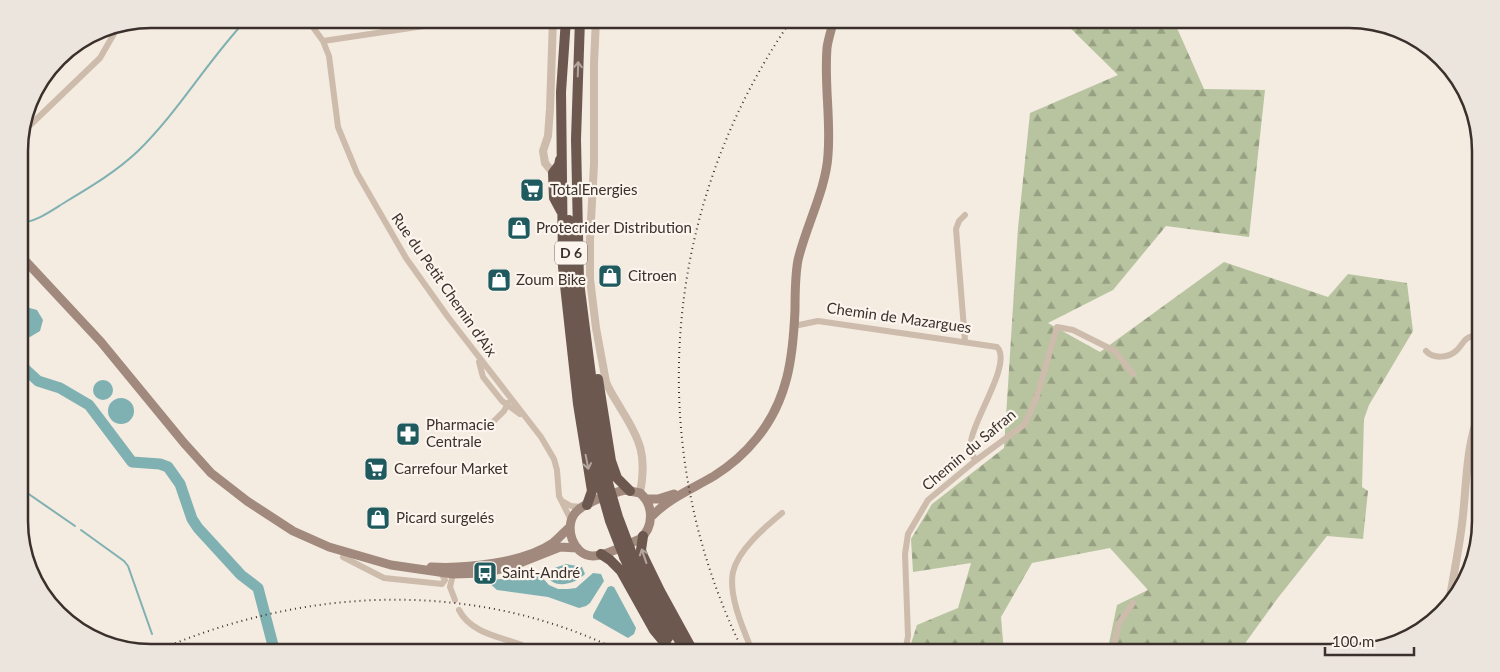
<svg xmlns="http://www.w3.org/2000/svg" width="1500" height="672" font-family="Lato,sans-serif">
<defs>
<pattern id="forest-firs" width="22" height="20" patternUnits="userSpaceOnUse" patternTransform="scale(1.25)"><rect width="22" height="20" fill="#b8c4a0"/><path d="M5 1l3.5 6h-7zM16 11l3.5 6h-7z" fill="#97a083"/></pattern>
</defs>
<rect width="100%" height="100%" fill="#f4ebe1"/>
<path fill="url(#forest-firs)" d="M1061 19H1173L1204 89 1265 90 1249 237 1166 226 1113 290 1048 323 1100 352 1224 262 1328 297 1348 274 1407 283 1413 331 1369 405 1364 419 1362 487 1368 491 1363 539 1327 536 1277 599 1246 642 1247 653H1216L1208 643 1174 645 1170 653H1107L1117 605 1148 590 1110 548 1032 563 1001 617 1004 653H908L917 625 958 608 971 563 913 572 911 539 932 504 1004 448 1018 228 1030 113 1118 75Z"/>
<path fill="#7fb0b2" d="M26 307 37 310 43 320 40 331 30 337 19 334V310Z
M93 390a10 10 0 1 1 20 0a10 10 0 1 1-20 0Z
M108 411a13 13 0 1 1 26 0a13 13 0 1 1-26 0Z
M566 564 582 567 585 574C575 585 549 591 546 571Z
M538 573 549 585 558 589H568L576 588 593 573 601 574 604 581 590 603 586 606 579 608 548 597 497 590 487 581Z
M611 586 614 587 636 628 634 634 628 638 593 618V615L608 587Z"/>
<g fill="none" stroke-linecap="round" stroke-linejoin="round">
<path stroke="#7fb0b2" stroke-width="2" d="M19 223C37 222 52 210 67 201 92 186 117 171 138 151 179 111 208 60 247 19
M20 488 75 526
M81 530 124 561 128 566 152 634"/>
<path stroke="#7fb0b2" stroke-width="11" d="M20 360 25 369 38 381 60 388 89 405 132 462 160 464 168 467 180 484 192 519 198 528 241 575 258 588 275 653"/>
<path stroke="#cdbbac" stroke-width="6" d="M307 19 323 41 329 56 338 127 357 173 406 258 448 317 541 437 554 459 557 470 559 496 571 520
M323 41 471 19
M22 133 100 58 119 25
M965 215 959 221 956 229 965 341
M794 326 818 321 997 347C1013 363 972 421 971 442 970 448 973 455 975 461
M1426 351C1433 359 1448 358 1456 351 1463 345 1463 338 1473 336L1481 341
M479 362 483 377 502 401 520 414
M492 423 504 411 508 403
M562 501 571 506 581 507
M343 557 384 578 442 584 445 580 441 573
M453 574 450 587 455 600
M459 610C474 639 514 637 539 653
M753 653C744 631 728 596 733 572 738 550 765 527 782 513
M905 653 908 636 905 554 908 534 928 500 975 461 1025 424 1037 396 1057 327 1073 330 1115 351 1133 374
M1112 653 1119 623 1133 603"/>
<path stroke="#cdbbac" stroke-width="8" d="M596 19 594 63V164L590 239V279L596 328 606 382C610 392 616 400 621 409 641 441 647 456 640 493
M553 173 545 163 543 151 548 136 550 109 553 19
M1450 597C1454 573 1459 548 1462 524 1467 486 1465 445 1481 409"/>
<path stroke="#a18a7d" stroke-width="9" d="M19 254 101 342 184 443 211 473 247 501 293 531 329 547 391 565 453 574 485 573 512 566 560 547 577 548
M625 490 640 493C654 505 654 527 640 539 628 544 606 556 593 556 573 556 563 526 576 512 584 503 612 493 625 490Z
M646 499H658L674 494
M651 517C669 498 692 489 714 476 730 466 745 453 757 438 788 400 793 357 795 310 795 293 795 276 798 260 806 226 826 189 828 155 831 119 824 84 827 48 828 39 832 28 834 19
M431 567C465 569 524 563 553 543 559 538 564 532 570 527"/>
<path stroke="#6c584f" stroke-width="10" d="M566 19 561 92 563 267 578 404 592 491 587 505
M580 19 576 139 579 282 599 438 608 483
M560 160 559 165 553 173 554 198 561 211
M569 220C571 309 584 398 600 485
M598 379 611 461 617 478 630 491
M643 536 641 550 643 556 660 591 694 653
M601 554 610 560 621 571 654 630 673 653
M632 554 653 597 685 650
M624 557 635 580 668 638"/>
<path stroke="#3b302b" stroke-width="2" stroke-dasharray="1 4" stroke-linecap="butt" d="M152 653C303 586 475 578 624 653
M744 653C642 447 661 208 792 19"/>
<path stroke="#6c584f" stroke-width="10" d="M608 483 618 517 632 554
M600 485 610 521 624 557"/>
</g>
<defs><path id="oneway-shaft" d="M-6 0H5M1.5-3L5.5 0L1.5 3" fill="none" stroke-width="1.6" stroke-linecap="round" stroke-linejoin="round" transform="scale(1.25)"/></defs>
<g stroke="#b4a69e">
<use href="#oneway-shaft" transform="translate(578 69) rotate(-88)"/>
<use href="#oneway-shaft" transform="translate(587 462) rotate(79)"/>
<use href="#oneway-shaft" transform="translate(644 556) rotate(-109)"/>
</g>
<defs>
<g id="supermarket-square" transform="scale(1.25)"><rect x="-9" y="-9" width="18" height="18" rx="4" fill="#1f5a5e" stroke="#fbf5ee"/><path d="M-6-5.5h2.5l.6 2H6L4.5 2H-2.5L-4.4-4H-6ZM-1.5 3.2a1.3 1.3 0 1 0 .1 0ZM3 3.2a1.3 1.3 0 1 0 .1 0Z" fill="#fff"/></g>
<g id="shop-square" transform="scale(1.25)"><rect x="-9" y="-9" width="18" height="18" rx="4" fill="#1f5a5e" stroke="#fbf5ee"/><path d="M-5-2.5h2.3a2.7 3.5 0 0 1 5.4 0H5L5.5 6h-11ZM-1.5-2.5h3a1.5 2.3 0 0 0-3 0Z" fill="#fff"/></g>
<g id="pharmacy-square" transform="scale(1.25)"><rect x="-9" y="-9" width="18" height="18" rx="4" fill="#1f5a5e" stroke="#fbf5ee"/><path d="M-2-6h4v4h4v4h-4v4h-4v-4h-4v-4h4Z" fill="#fff"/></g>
<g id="bus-square" transform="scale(1.25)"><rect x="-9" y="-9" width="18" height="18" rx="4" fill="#1f5a5e" stroke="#fbf5ee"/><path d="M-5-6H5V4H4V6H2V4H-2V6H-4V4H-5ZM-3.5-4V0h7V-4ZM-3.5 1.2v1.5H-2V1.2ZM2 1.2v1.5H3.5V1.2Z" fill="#fff"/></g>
</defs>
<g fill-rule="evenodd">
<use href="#supermarket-square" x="532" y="190"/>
<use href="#shop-square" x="519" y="228"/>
<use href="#shop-square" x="610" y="276"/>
<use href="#shop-square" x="499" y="280"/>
<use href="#pharmacy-square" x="408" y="434"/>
<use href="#supermarket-square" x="376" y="469"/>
<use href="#shop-square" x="378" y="518"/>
<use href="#bus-square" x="485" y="573"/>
</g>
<g text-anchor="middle" stroke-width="4.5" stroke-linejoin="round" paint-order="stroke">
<rect fill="#fbf5ee" stroke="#756b66" stroke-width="1" x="555" y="241.5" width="32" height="23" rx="4"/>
<g font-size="14" font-weight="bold" fill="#3b302b">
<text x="571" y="258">D 6</text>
</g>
<g font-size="15" fill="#3b302b" stroke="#fbf5ee" text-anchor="start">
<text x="550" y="195">TotalEnergies</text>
<text x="536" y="233">Protecrider Distribution</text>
<text x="628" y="281">Citroen</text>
<text x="516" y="285">Zoum Bike</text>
<text x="426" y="430">Pharmacie<tspan x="426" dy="17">Centrale</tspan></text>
<text x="394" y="474">Carrefour Market</text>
<text x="396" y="523">Picard surgelés</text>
<text x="502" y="578">Saint-André</text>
</g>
<g font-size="15" fill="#3b302b" stroke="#fbf5ee">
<text transform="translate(444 285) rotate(55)" y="5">Rue du Petit Chemin d'Aix</text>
<text transform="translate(899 318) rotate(8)" y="5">Chemin de Mazargues</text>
<text transform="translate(969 450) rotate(-40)" y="5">Chemin du Safran</text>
</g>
</g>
<path d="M0 0H1500V672H0ZM151 28H1349A123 123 0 0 1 1472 151V521A123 123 0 0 1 1349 644H151A123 123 0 0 1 28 521V151A123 123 0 0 1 151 28Z" fill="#ece5de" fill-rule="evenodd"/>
<path fill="none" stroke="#3b302b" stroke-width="2.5" d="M151 28H1349A123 123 0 0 1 1472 151V521A123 123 0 0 1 1349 644H151A123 123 0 0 1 28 521V151A123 123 0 0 1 151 28Z"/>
<path d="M1325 647v8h89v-8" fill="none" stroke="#3b302b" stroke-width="2.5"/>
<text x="1332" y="647" font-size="15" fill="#3b302b" stroke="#fbf5ee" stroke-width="4" paint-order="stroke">100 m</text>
</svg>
